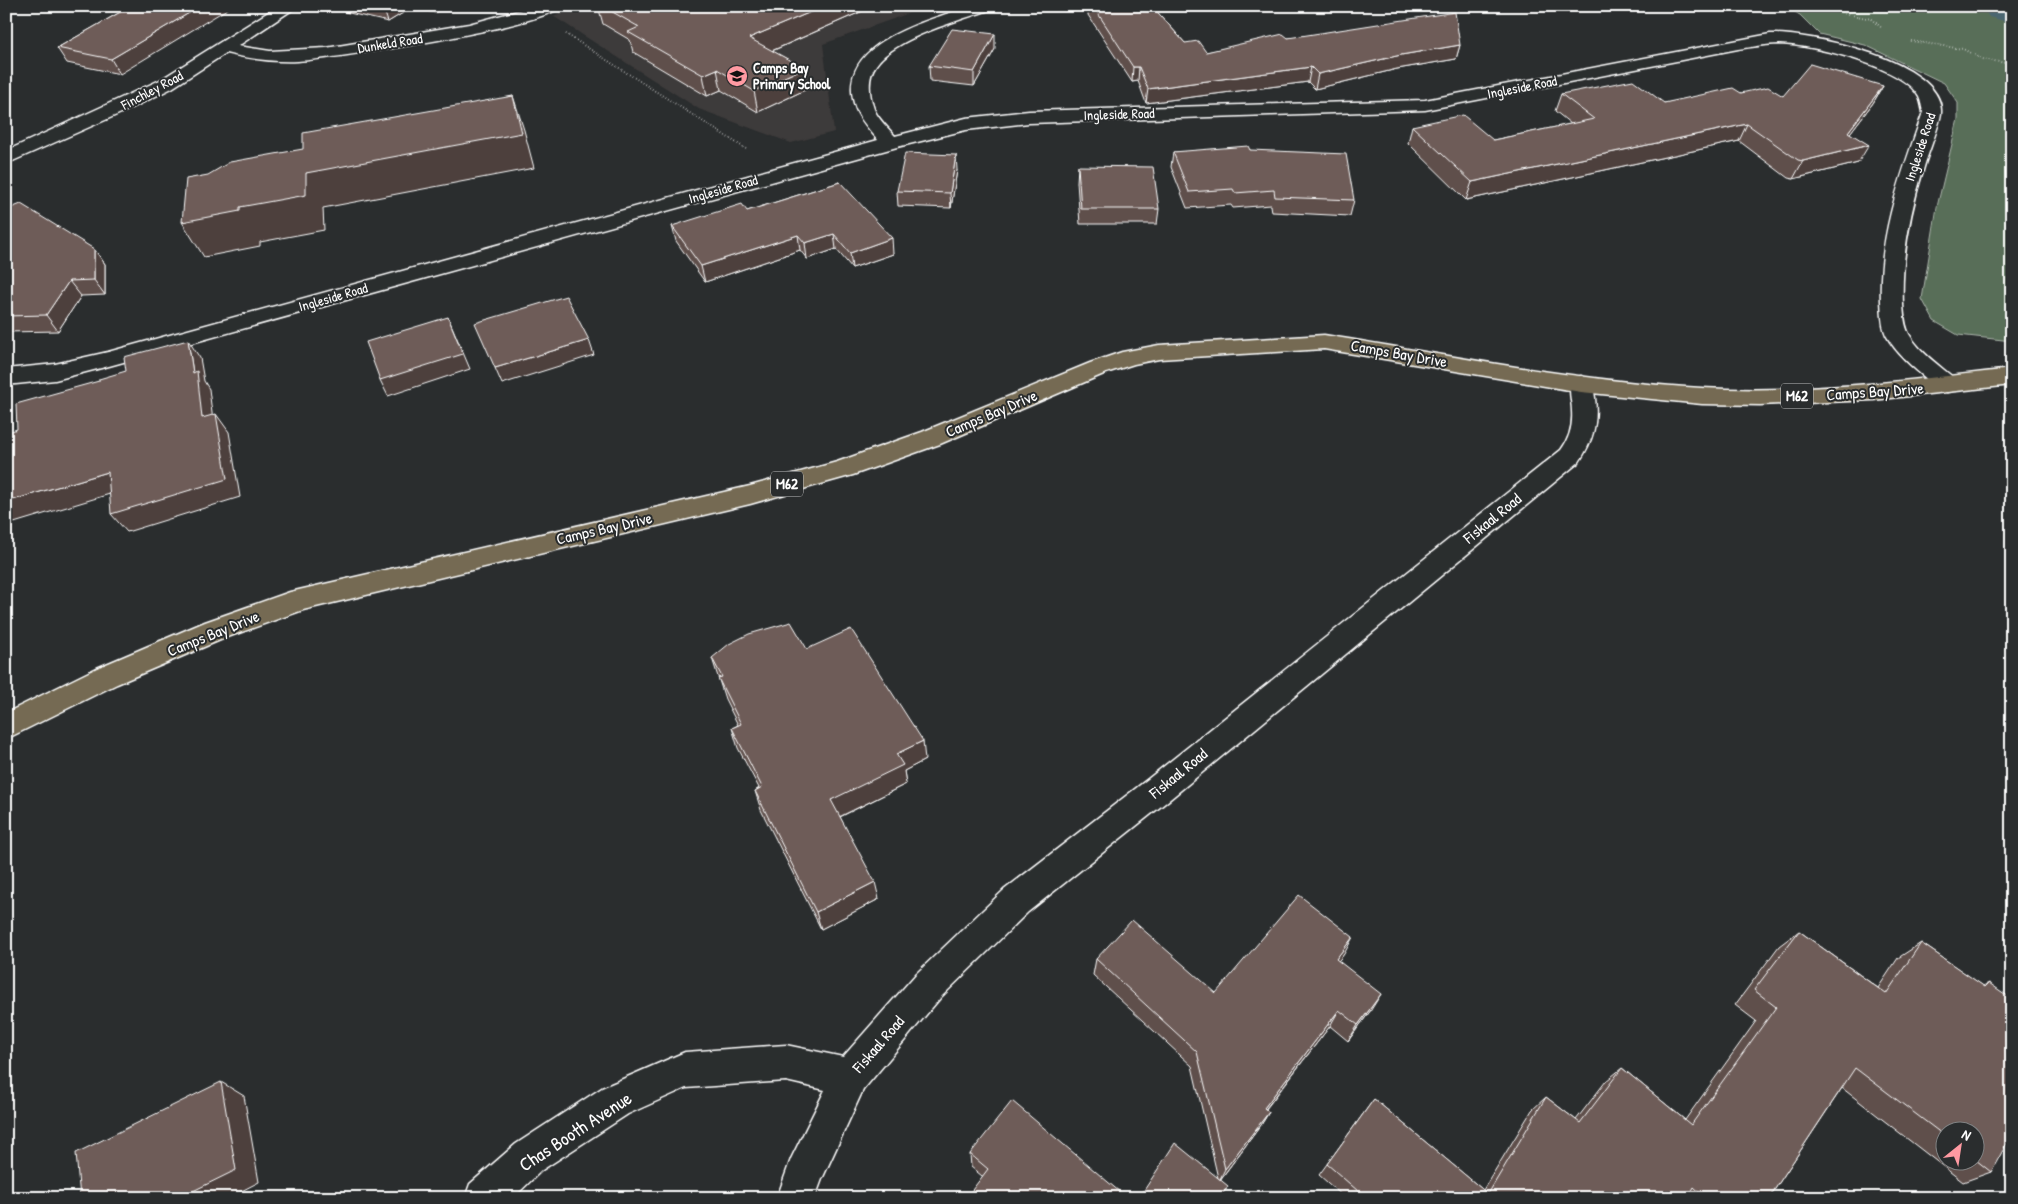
<svg xmlns="http://www.w3.org/2000/svg" width="2018" height="1204" font-family="'Patrick Hand',sans-serif">
<rect width="100%" height="100%" fill="#2a2d2e"/>
<filter id="ink" filterUnits="userSpaceOnUse"><feTurbulence type="fractalNoise" baseFrequency=".02" numOctaves="2"/><feDisplacementMap in="SourceGraphic" scale="10" xChannelSelector="R" yChannelSelector="G"/><feConvolveMatrix kernelMatrix="1 2 1 2 8 2 1 2 1" color-interpolation-filters="sRGB"/></filter>
<g filter="url(#ink)">
<path fill="#3e3b3b" d="M579 6H929L823 44 834 132 791 143 699 109 553 16Z"/>
<path fill="#596e59" stroke="#acb6ac" d="M1785 6H2012V341L1958 335 1934 321 1922 299 1937 207 1958 119V103L1944 83 1865 45 1819 34 1800 15Z"/>
<g fill="none" stroke-linecap="round" stroke-linejoin="round">
<path fill="#4c6671" fill-rule="evenodd" d="M1982 6H2012V23L1989 17Z"/>
<g stroke="#fff" stroke-width="3">
<path id="street" d="M278 6H298L238 46 270 51 326 48 469 24 536 6H561C547 26 332 59 298 61 273 62 250 59 226 53L172 88 128 110 6 164V151L160 80Z
M970 6H994L992 9C961 20 894 38 876 65 867 77 869 95 874 109 878 119 888 128 895 136L966 118 1029 111 1425 100 1770 34C1807 32 1945 61 1941 113 1940 124 1928 153 1924 167 1910 212 1901 257 1903 305 1904 315 1904 325 1909 334 1919 352 1940 366 1955 379L1959 384 1955 389 1947 392 1939 389C1920 373 1898 357 1886 335 1881 324 1882 312 1881 301 1878 235 1902 173 1923 112 1922 108 1921 101 1919 97 1903 66 1812 45 1780 44 1766 44 1752 47 1738 49L1425 110 1029 123 966 130 897 147 109 366 55 380 6 385V369L55 364 108 352 878 140C871 131 860 120 856 109 831 43 926 22 970 6Z
M1581 376 1589 379C1593 385 1594 390 1595 398 1598 423 1593 441 1579 462L1170 799 1028 912 941 997 863 1090 822 1179 815 1198H777L791 1159 825 1090 786 1081 686 1088 628 1114 542 1170 513 1198H465L470 1184 516 1144 602 1088 685 1052 786 1045 843 1057 917 973 1004 890 1148 779 1561 450C1570 438 1573 425 1572 411 1572 400 1567 388 1573 379Z"/>
</g>
<g stroke="#fff" stroke-width="3">
<path id="primary" d="M1324 335C1449 355 1575 381 1702 388 1806 394 1909 380 2012 369V385L1873 400 1760 405 1702 404 1581 392 1324 349 1159 359 1134 364 1106 373 940 444 853 475 750 504 303 610 225 638 117 684 6 739V713L97 668 205 622 290 592 750 486 837 462 922 432 1090 363 1122 352 1159 345Z"/>
</g>
<path stroke="#fff" stroke-width="2" stroke-dasharray="0.5 2.5" stroke-linecap="butt" d="M1841 6 1843 13 1871 19 1882 28
M566 34 746 149
M1911 41 1963 49 1982 59 2012 64"/>
<use href="#street" fill="#2a2d2e" fill-rule="evenodd"/>
<use href="#primary" fill="#746b52" fill-rule="evenodd"/>
</g>
<path fill="#5f4f4c" stroke="#fff" fill-rule="evenodd" d="M131 6 120 74 67 63 57 48Z
M319 6H445L435 13 411 8 388 22Z
M598 6H874L772 51 804 68 807 89 758 112 721 90 707 96 633 52 630 40 603 24Z
M1089 6H1152L1185 43 1206 52 1288 38 1460 45 1456 59 1397 69 1315 89 1308 82 1146 103 1138 81 1132 82 1088 15Z
M995 49 974 86 930 81 929 66Z
M1883 86 1873 103 1850 133 1858 163 1793 179 1788 178 1739 141 1466 200 1408 143 1412 126 1493 140 1571 124 1555 111 1561 94 1664 103 1741 93 1783 96Z
M1250 150 1354 200 1350 216 1272 212 1271 205 1233 208 1231 205 1187 208 1171 167 1173 152Z
M1078 166 1159 209 1157 224H1080L1077 182Z
M957 170 951 208 898 206 897 191Z
M840 182 893 254 852 268 836 249 807 259 800 250 705 282 676 241 672 226 747 211Z
M6 210 94 249 105 264V295L81 296 58 331 6 332Z
M807 649 925 760 904 771 906 784 840 817 879 899 821 929 761 810 755 791 759 788 738 748 732 728 738 725 725 699 712 658Z
M1799 931 1878 988 1898 958 1921 943 1983 986 1989 983 1991 1172 1963 1182 1842 1088 1769 1198H1345L1319 1175 1374 1099 1483 1190 1532 1110 1546 1097 1576 1120 1606 1081 1622 1068 1685 1120 1756 1021 1735 1005 1779 946ZM1946 1132H1976V1162H1946Z
M1344 954 1338 961 1371 1010 1348 1041 1330 1026 1266 1109 1269 1112 1261 1125 1220 1180 1218 1178 1192 1066 1093 975 1096 959 1216 993Z
M970 1154 1127 1198 982 1176 971 1167Z"/>
<path fill="#4d403e" stroke="#fff" d="M201 6H232L120 74 111 59Z
M384 6H410L411 8 388 22 383 7Z
M433 6H445L435 13Z
M825 6H874L753 59 749 38Z
M995 34V49L974 86V72Z
M1460 45 1456 59 1397 69 1315 89 1318 74 1401 55Z
M1133 67H1139L1138 81 1132 82Z
M1311 67 1308 82 1146 103 1148 89Z
M804 68 807 89 758 112 754 91Z
M717 69 721 90 707 96 703 75Z
M1883 86 1873 103 1838 149 1848 132Z
M513 96 524 130 534 168 323 208 324 230 260 242V246L204 257 182 222 240 207 306 173Z
M1747 124 1739 141 1466 200 1472 182Z
M1869 145 1858 163 1793 179 1803 161Z
M956 155 957 170 951 208 950 193Z
M834 234 836 249 807 259 805 243Z
M798 235 800 250 705 282 701 266Z
M892 238 893 254 852 268 850 253Z
M94 249 105 264V295L94 280Z
M69 281 81 296 58 331 46 315Z
M448 317 470 369 388 396 380 380Z
M188 340 200 358 204 381 209 389 215 437 202 418 193 373Z
M589 340 594 355 502 384 495 368Z
M216 414 229 432 240 497 127 532 111 514Z
M108 472 123 490 14 523 6 515V502Z
M923 741 925 760 904 771 906 784 835 819 831 800 896 754Z
M875 882 879 899 821 929 816 912Z
M1353 937 1344 954 1327 975 1336 959Z
M1381 994 1371 1010 1348 1041 1358 1025Z
M1339 1010 1330 1026 1256 1121 1264 1108Z
M221 1082 244 1096 259 1182 228 1198H189V1193Z
M1269 1112 1261 1125 1219 1181 1225 1169Z"/>
<path fill="#6e5c58" stroke="#fff" d="M131 6H201L111 59 57 48Z
M602 6H825L749 38 804 68 754 91 717 69 703 75 628 32 639 27Z
M1093 6H1152L1185 43 1198 41 1206 52 1283 34 1288 38 1455 12 1460 45 1401 55 1318 74 1311 67 1148 89 1139 67H1133Z
M952 29 995 34 974 72 929 66Z
M1810 64 1883 86 1848 132 1869 145 1803 161 1798 160 1747 124 1472 182 1412 126 1463 115 1493 140 1594 119 1561 94 1633 80 1664 103 1733 88 1741 93 1768 87 1783 96Z
M513 96 522 133 306 173V195L240 207V211L182 222 186 179 208 175 230 162 303 149V133Z
M1248 146 1250 150 1346 154 1354 200 1275 197 1274 190 1235 193 1233 189 1189 192 1173 152Z
M905 153 956 155 950 193 897 191Z
M1078 166 1153 167 1159 209H1081Z
M840 182 892 238 850 253 834 234 805 243 798 235 701 266 672 226 742 204 747 211Z
M21 204 94 249V280L69 281 46 315 6 316V210Z
M566 296 589 340 495 368 475 323Z
M448 317 463 354 380 380 366 342Z
M188 340 193 373 197 371 202 418 216 414 227 479 111 514 108 472 6 502V433L17 429 16 404 99 381V379L126 371 124 357Z
M791 622 807 649 851 629 923 741 896 754 903 765 831 800 875 882 816 912 755 791 762 787 732 728 741 724 718 678 722 677 712 658 729 644 749 634Z
M1299 895 1353 937 1336 959 1381 994 1358 1025 1339 1010 1264 1108 1269 1112 1225 1169 1197 1052 1096 959 1132 920 1216 993Z
M1799 931 1886 994 1921 943 1985 987 1989 983 2012 999V1134L1991 1172 1976 1160V1132H1946V1137L1855 1068 1769 1198H1706L1694 1187 1688 1198H1366L1327 1164 1374 1099 1488 1194 1546 1097 1580 1123 1622 1068 1691 1125 1776 1007 1754 990Z
M221 1082 236 1170 189 1193V1198H80L76 1153Z
M1012 1101 1127 1198H966L988 1169 970 1154Z
M1175 1143 1228 1186 1220 1198H1139Z"/>
</g>
<defs>
<g id="school-disc" transform="scale(1.125)"><circle r="9.5" fill="#ff9aa2" stroke="#2a2d2e"/><path d="M0-5L7-2L0 1L-7-2ZM-4 1L0 2.5L4 1V4Q0 6-4 4Z" fill="#111"/></g>
</defs>
<g fill-rule="evenodd">
<use href="#school-disc" x="737" y="76"/>
</g>
<g text-anchor="middle" stroke-width="4" stroke-linejoin="round" paint-order="stroke">
<g font-size="14" fill="#fff" stroke="#2a2d2e">
<text transform="translate(390 43) rotate(-9)" y="5">Dunkeld Road</text>
<text transform="translate(1522 87) rotate(-11)" y="5">Ingleside Road</text>
<text transform="translate(152 90) rotate(-28)" y="5">Finchley Road</text>
<text transform="translate(1119 114) rotate(-2)" y="5">Ingleside Road</text>
<text transform="translate(1920 147) rotate(-72)" y="5">Ingleside Road</text>
<text transform="translate(723 189) rotate(-16)" y="5">Ingleside Road</text>
<text transform="translate(333 297) rotate(-16)" y="5">Ingleside Road</text>
</g>
<g font-size="14" font-weight="bold" fill="#fff" stroke="#2a2d2e" text-anchor="start">
<text x="753" y="73">Camps Bay<tspan x="753" dy="16">Primary School</tspan></text>
</g>
<g fill="#2a2d2e" stroke="#bfc0c0" stroke-width="1">
<rect x="1781" y="383.5" width="32" height="25" rx="4"/>
<rect x="771" y="471.5" width="32" height="25" rx="4"/>
</g>
<g font-size="15" font-weight="bold" fill="#fff">
<text x="1797" y="401">M62</text>
<text x="787" y="489">M62</text>
</g>
<g font-size="16" fill="#fff" stroke="#2a2d2e">
<text transform="translate(1399 353) rotate(10)" y="6">Camps Bay Drive</text>
<text transform="translate(1875 391) rotate(-4)" y="6">Camps Bay Drive</text>
<text transform="translate(991 413) rotate(-23)" y="6">Camps Bay Drive</text>
<text transform="translate(1492 518) rotate(-39)" y="6">Fiskaal Road</text>
<text transform="translate(604 528) rotate(-13)" y="6">Camps Bay Drive</text>
<text transform="translate(213 633) rotate(-22)" y="6">Camps Bay Drive</text>
<text transform="translate(1178 773) rotate(-39)" y="6">Fiskaal Road</text>
<text transform="translate(878 1044) rotate(-49)" y="6">Fiskaal Road</text>
</g>
<g font-size="19" fill="#fff" stroke="#2a2d2e">
<text transform="translate(575 1131) rotate(-33)" y="7">Chas Booth Avenue</text>
</g>
</g>
<rect width="2018" height="1204" fill="none" stroke="#2a2d2e" stroke-width="25"/>
<rect x="12" y="12" width="1993" height="1179" fill="none" stroke="#fff" stroke-width="2" filter="url(#ink)"/>
<g transform="translate(1960 1146) rotate(30)"><circle r="24" fill="#2a2d2e" stroke="#7f8182"/>
<path d="M0-4L9 19L0 12L-9 19Z" fill="#ff9aa2"/>
<text y="-8" font-size="14" font-weight="bold" text-anchor="middle" fill="#ffffff">N</text>
</g>
</svg>
